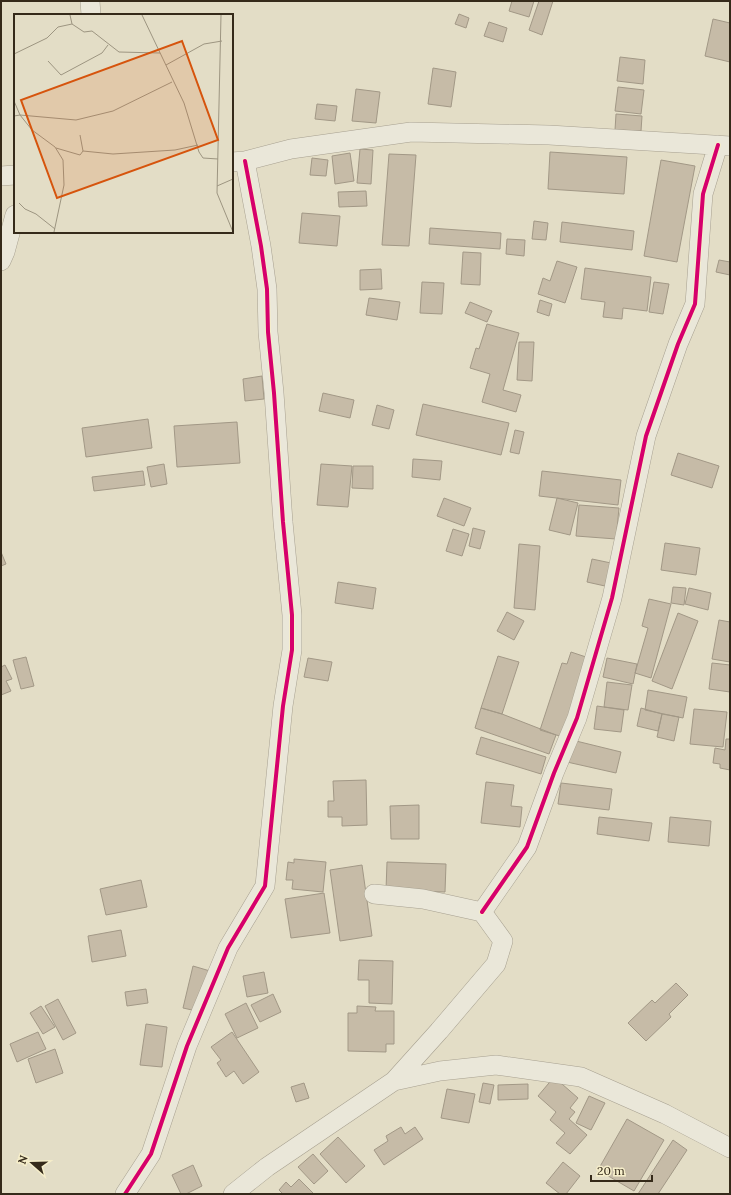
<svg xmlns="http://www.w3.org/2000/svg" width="731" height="1195" font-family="Lora,serif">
<rect width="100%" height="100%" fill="#e3ddc6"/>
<path fill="#c6bba7" stroke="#a29886" d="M512 1H534L529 17 509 11Z
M539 1H553L542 35 529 30Z
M459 14 469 18 466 28 455 24Z
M713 19 730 23V62L705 56Z
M489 22 507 28 503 42 484 36Z
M620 57 645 60 643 84 617 81Z
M433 68 456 72 451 107 428 104Z
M618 87 644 90 641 114 615 111Z
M356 89 380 92 376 123 352 121Z
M317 104 337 106 335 121 315 119Z
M616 114 642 116 641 131 615 130Z
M360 149 373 150 371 184 357 183Z
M550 152 627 157 624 194 548 189Z
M350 153 354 181 335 184 332 156Z
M389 154 416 155 409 246 382 245Z
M312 158 328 160 326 176 310 175Z
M661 160 695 166 677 262 644 256Z
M366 191 367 206 339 207 338 192Z
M302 213 340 216 337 246 299 243Z
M534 221 548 223 546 240 532 239Z
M562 222 634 231 632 250 560 242Z
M430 228 501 233 500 249 429 244Z
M507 239 525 240 524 256 506 254Z
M463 252 481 253 480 285 461 284Z
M719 260 730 262V275L716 272Z
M557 261 577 267 565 303 538 294 543 278 550 281Z
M585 268 651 277 647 311 623 308 622 319 603 317 605 302 581 299Z
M381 269 382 289 360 290V270Z
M422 282 444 283 442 314 420 313Z
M654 282 669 284 663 314 649 312Z
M369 298 400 302 397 320 366 315Z
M540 300 552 304 549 316 537 312Z
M470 302 492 311 487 322 465 313Z
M487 324 519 333 503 390 521 395 516 412 482 402 490 374 470 368 476 348 479 349Z
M519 342H534L532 381 517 380Z
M262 376 264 399 245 401 243 379Z
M323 393 354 400 350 418 319 411Z
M423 404 509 423 501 455 416 435Z
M377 405 394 410 389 429 372 425Z
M148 419 152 448 86 457 82 428Z
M237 422 240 463 177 467 174 426Z
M515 430 524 432 519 454 510 452Z
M678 453 719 466 712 488 671 475Z
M413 459 442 461 440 480 412 477Z
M164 464 167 484 151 487 147 467Z
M321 464 352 466 348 507 317 505Z
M353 466H373V489L352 488Z
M143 471 145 485 94 491 92 477Z
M542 471 621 480 618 505 539 496Z
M444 498 471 508 464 526 437 516Z
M557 498 578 503 570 535 549 530Z
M579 505 619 508 616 539 576 536Z
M473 528 485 531 480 549 469 546Z
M453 529 469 534 462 556 446 551Z
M665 543 700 548 696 575 661 570Z
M519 544 540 546 535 610 514 608Z
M1 552 6 564 1 566Z
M592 559 611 563 605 586 587 582Z
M338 582 376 588 373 609 335 603Z
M673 587 686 588 684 605 671 603Z
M689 588 711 593 708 610 685 604Z
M649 599 671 604 651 678 635 673 648 628 642 626Z
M507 612 524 621 514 640 497 631Z
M678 613 698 621 672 689 652 681Z
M719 620 730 622V662L712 659Z
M571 652 589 658 563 737 540 730 562 663 567 664Z
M498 656 519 662 502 714 481 708Z
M26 657 34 686 21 689 13 660Z
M308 658 332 662 328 681 304 677Z
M607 658 637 664 633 684 603 677Z
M712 663 730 665V692L709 689Z
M5 665 12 679 6 681 11 691 1 695V667Z
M607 682 632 685 628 710 604 707Z
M648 690 687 697 683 718 645 710Z
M597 706 624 710 621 732 594 729Z
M481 708 502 714 556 735 549 754 475 728Z
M641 708 662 714 658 731 637 726Z
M694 709 727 712 723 747 690 744Z
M662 714 679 717 674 741 657 737Z
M481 737 546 757 541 774 476 754Z
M726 739H730V770L720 768V764L713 763 715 748 725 750Z
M572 740 621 752 616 773 567 762Z
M366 780 367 825 342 826V817H328V801H334L333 781Z
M486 782 514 785 511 806 522 807 520 827 481 823Z
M561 783 612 789 609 810 558 804Z
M419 805V839H391L390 806Z
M599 817 652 823 649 841 597 834Z
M670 817 711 821 709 846 668 842Z
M294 859 326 862 323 892 292 889 293 880H286L288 862 294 863Z
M387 862 446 864 445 892 386 890Z
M362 865 372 936 340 941 330 870Z
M141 880 147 907 106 915 100 889Z
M324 893 330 933 291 938 285 899Z
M121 930 126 956 92 962 88 936Z
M359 960 393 961 392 1004 369 1003V980H358Z
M193 966 210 971 201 1012 183 1008Z
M264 972 268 993 247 997 243 976Z
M676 983 688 995 669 1014 671 1017 646 1041 628 1023 652 1000 655 1003Z
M146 989 148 1003 127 1006 125 992Z
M273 994 281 1012 260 1022 251 1005Z
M58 999 76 1033 63 1040 45 1006Z
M246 1003 258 1028 237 1038 225 1014Z
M41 1006 55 1027 43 1034 30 1013Z
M357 1006 376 1007 375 1011H394V1044H386V1052L348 1051V1013H357Z
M146 1024 167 1027 162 1067 140 1065Z
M38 1032 46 1049 17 1062 10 1044Z
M232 1032 259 1072 243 1084 234 1071 226 1077 217 1063 221 1060 211 1047Z
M55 1049 63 1073 36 1083 28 1059Z
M554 1077 578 1098 570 1108 575 1112 569 1119 587 1135 570 1154 556 1143 565 1133 550 1120 556 1112 538 1096Z
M304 1083 309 1098 296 1102 291 1087Z
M483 1083 494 1085 490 1104 479 1102Z
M528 1084V1099L498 1100V1085Z
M447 1089 475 1094 469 1123 441 1118Z
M589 1096 605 1103 591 1130 576 1123Z
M627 1119 664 1140 634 1191 598 1170Z
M401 1127 405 1134 415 1127 423 1139 384 1165 374 1150 388 1141 386 1136Z
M338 1137 365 1166 346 1183 320 1154Z
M673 1140 687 1150 658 1194H638Z
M313 1154 328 1171 314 1184 298 1167Z
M563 1162 580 1176 566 1194H560L546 1183Z
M193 1165 202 1186 186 1194H181L172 1175Z
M299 1179 314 1194H283L279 1190 286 1182 291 1187Z"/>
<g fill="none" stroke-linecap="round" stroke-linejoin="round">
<g stroke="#a7a090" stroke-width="20">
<path id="minor" d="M90 1 91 15
M232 162 245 161 291 149 411 132 549 135 730 146
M1 176 15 175
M1 261 5 252 15 215
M374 894 423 899 482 912 503 941 496 964 439 1031 394 1081
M482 912 527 847 554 773 577 718 612 598 646 436 678 344 695 304 703 194 718 145
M125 1194 151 1154 187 1046 228 948 265 886 283 706 292 650V615L283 522 274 393 268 332 267 289 261 246 245 161
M233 1194 267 1167 394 1081 440 1071 496 1065 581 1077 665 1114 730 1148"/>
</g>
<use href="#minor" stroke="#eae7d9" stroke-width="19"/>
<g stroke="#f6eeca" stroke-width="6">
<path id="cycleway" d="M482 912 527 847 554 773 577 718 612 598 646 436 678 344 695 304 703 194 718 145
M125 1194 151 1154 187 1046 228 948 265 886 283 706 292 650V615L283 522 274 393 268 332 267 289 261 246 245 161"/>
</g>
<use href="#cycleway" stroke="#d6006c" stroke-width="4"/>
</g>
<g transform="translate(14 14)">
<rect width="219" height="219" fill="#e3ddc6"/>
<path fill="none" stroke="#9d9581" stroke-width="1" d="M56 1 58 10 70 18 78 17 105 38 146 39M128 1 170 89 185 138 189 144 204 145M207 1 203 179 219 218M0 40 33 24 44 13 58 10M34 47 47 61 88 39 94 31M152 51 190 30 208 27M0 87 6 101 0 102M42 134 66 141 69 137 66 121M69 137 99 140 161 136 184 131M203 172 219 165M5 189 11 195 22 200 41 215M40 218 50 171 49 146 41 133 18 116 6 101 62 106 99 97 158 68"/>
<path fill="#d6540d" fill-opacity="0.15" stroke="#d6540d" stroke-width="2" d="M168 27 204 126 43 184 7 86Z"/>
<rect width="219" height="219" fill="none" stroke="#352a1a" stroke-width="2"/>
</g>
<rect width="731" height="1195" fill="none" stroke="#352a1a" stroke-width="4"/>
<g transform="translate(32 1163) rotate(290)" stroke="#f6eeca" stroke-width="3" paint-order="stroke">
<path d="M0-3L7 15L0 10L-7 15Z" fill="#352a1a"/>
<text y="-6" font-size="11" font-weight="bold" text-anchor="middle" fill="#352a1a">N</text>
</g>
<path d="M591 1175v6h61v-6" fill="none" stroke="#352a1a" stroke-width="2"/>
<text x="597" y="1175" font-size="12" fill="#352a1a" stroke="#f6eeca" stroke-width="3" paint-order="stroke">20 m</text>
</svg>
